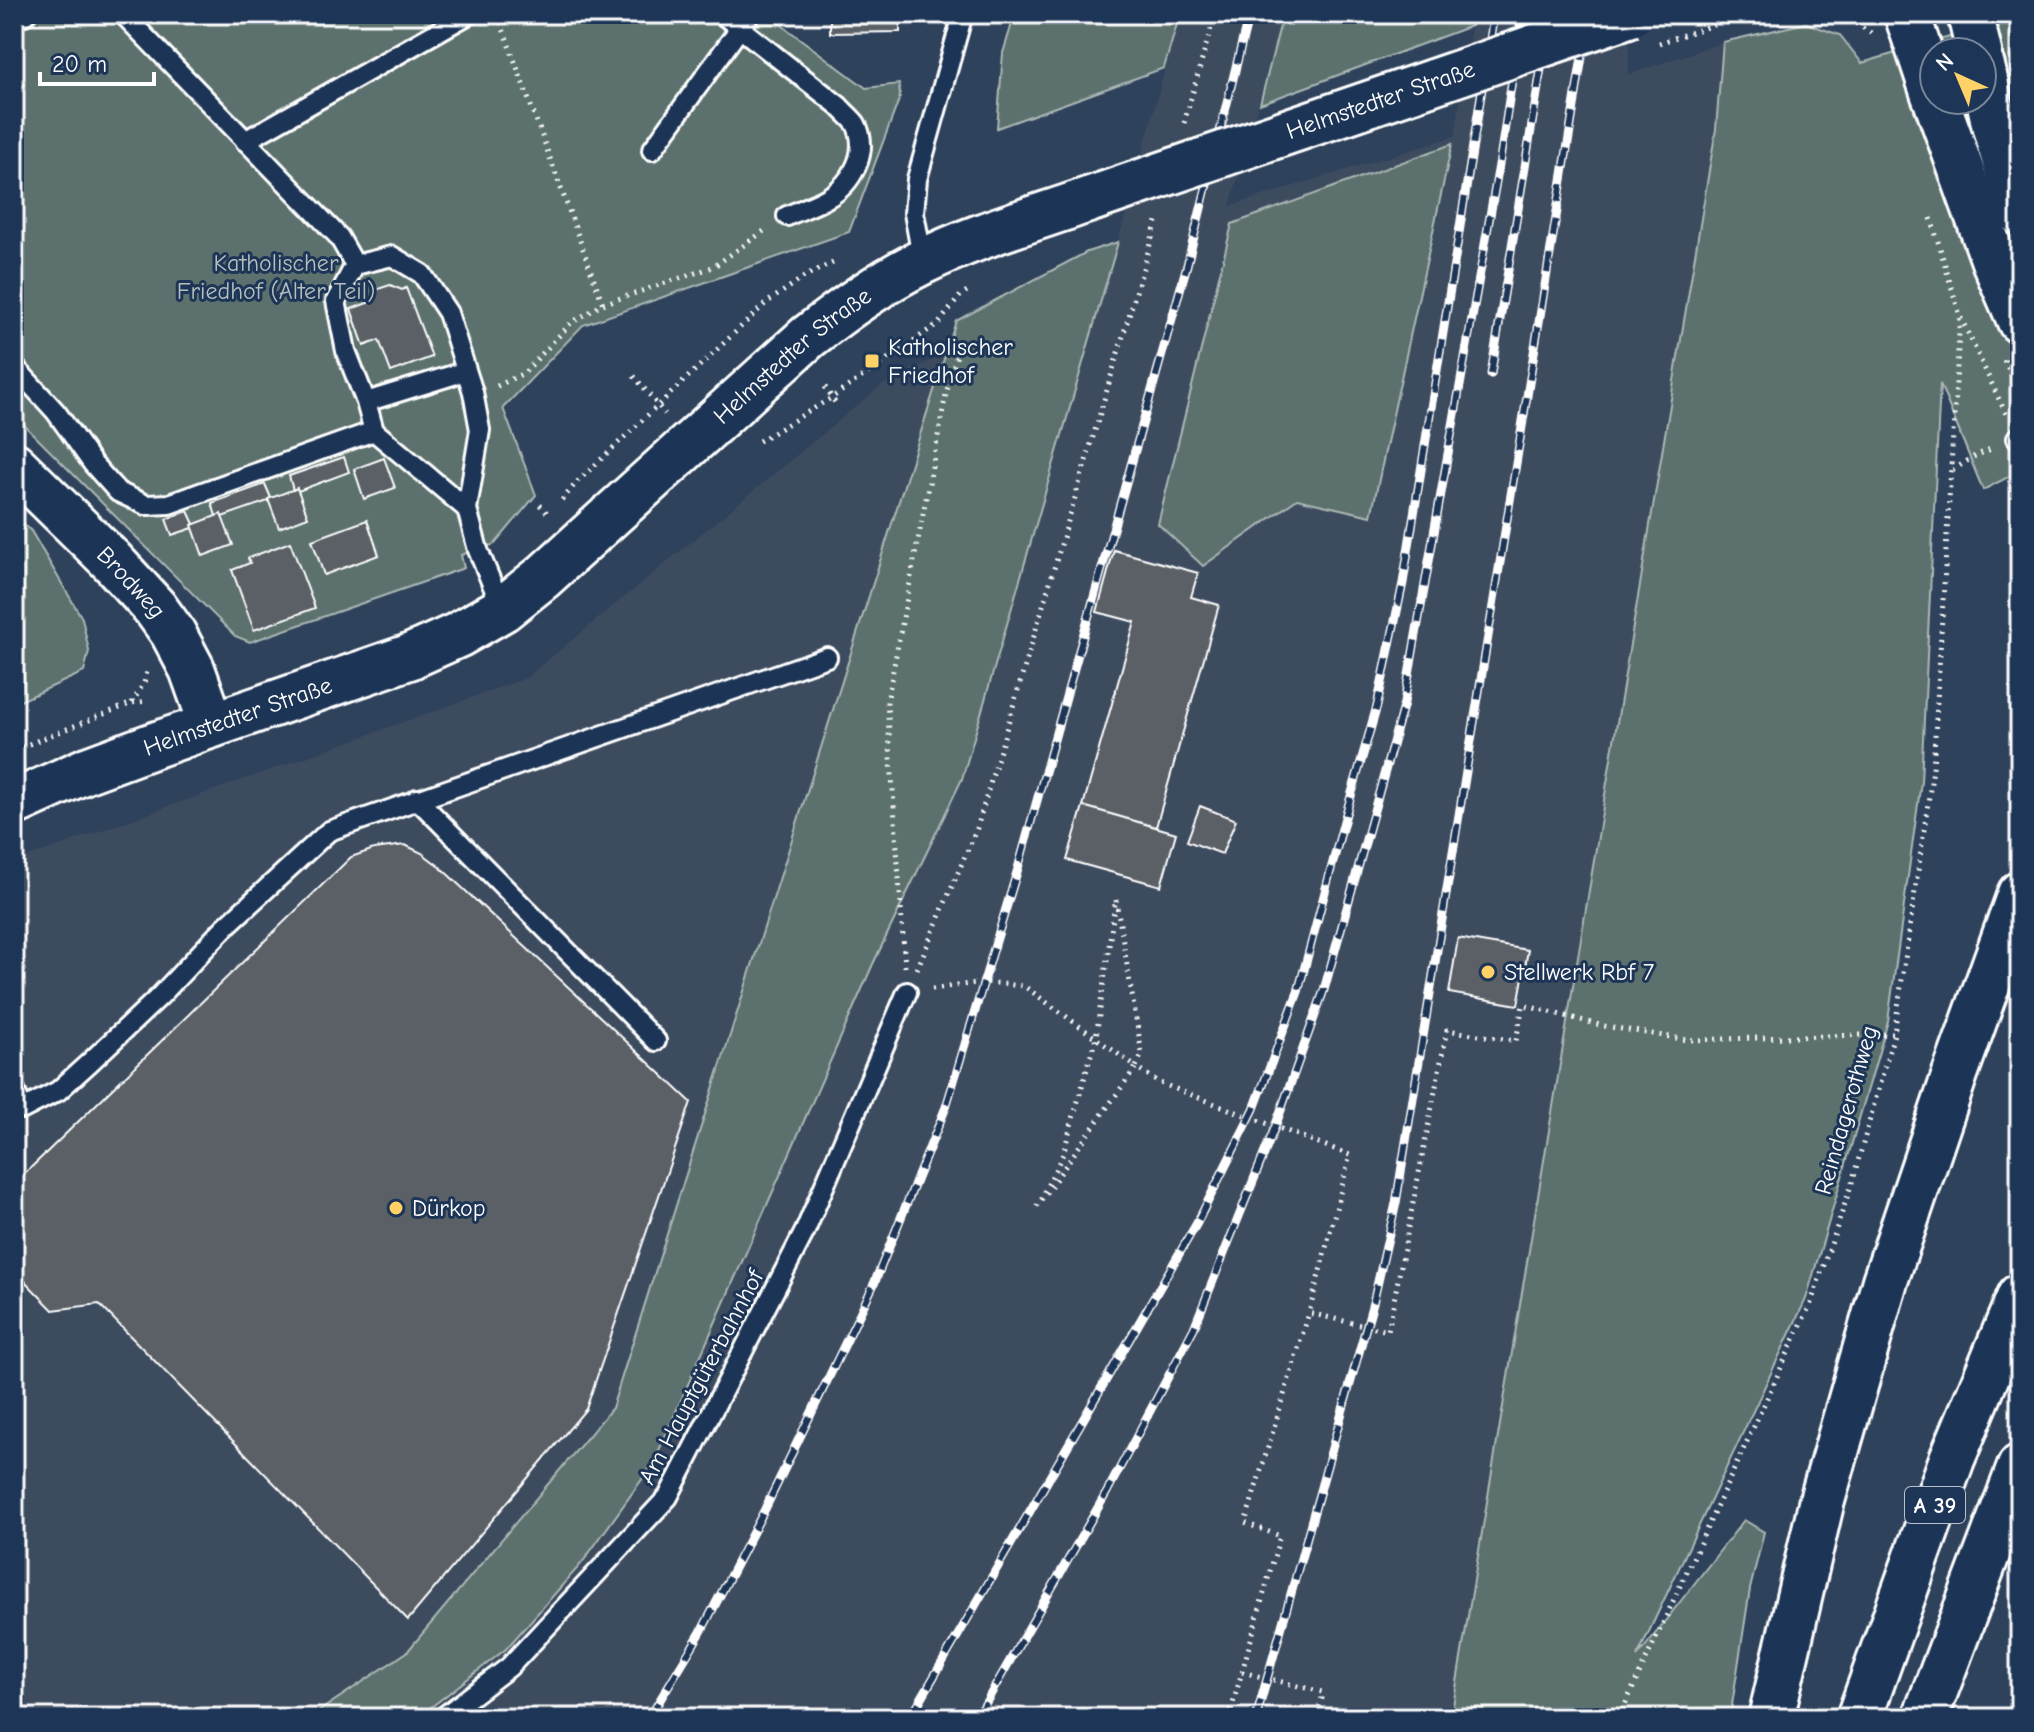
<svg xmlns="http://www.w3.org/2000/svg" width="2034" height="1732" font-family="'Comic Neue',sans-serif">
<rect width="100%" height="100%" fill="#2f425c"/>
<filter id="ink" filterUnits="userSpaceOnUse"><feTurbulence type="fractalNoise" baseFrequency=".0125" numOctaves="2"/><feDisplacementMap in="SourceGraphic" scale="16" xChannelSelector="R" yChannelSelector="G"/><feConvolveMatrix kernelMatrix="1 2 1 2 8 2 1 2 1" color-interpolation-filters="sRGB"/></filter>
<g filter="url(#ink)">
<path fill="#3c4b5f" d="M1180 14H1283L1230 206 1455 136 1473 14H1631L1628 75 1723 42 1716 129 1451 1718H417L506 1649 582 1563 653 1464 873 964 962 779 1118 242Z
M946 353 612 1408 407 1652 309 1718H14V862L526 678 882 385Z"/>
<path fill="#5b716d" stroke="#adb8b6" stroke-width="2" fill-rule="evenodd" d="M14 14H778L775 20 866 88 899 84 900 97 849 232 583 325 503 408 536 495 495 544 461 555 464 568 250 642 235 636 14 415Z
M1015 14H1180L1164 68 997 128 1003 53Z
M1283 14H1473L1471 26 1260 104Z
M2020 16V471L1983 490 1940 384 1921 782 1888 1021 1806 1299 1637 1657 1744 1520 1764 1532 1750 1589 1730 1718H1451L1716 129 1723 42 1806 23 1840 35 1862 63ZM1934 52H1982V100H1934Z
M1452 144 1371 516 1297 499 1203 566 1158 524 1232 224Z
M1118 242 962 779 873 964 653 1464 582 1563 506 1649 417 1718H309L407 1652 612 1408 956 321 1087 252Z
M14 515 31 531 82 618 89 651 84 672 14 704Z"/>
<path fill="#5a6166" stroke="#fff" stroke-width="2" d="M830 14H900V32L830 33Z
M390 285 402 290 406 288 432 357 391 372 379 340 364 346 351 309 373 301 378 289Z
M344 457 349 472 298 491 297 488 293 490 289 476Z
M384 458 395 488 364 499 354 469Z
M265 484 271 498 268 499V501L222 517 221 514 216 516 212 503Z
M297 488 308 517 279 528 268 499Z
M188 511 194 524 192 525 193 528 172 535 166 519Z
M221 514 233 545 203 556 192 525Z
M367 520 379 555 324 575 312 540Z
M290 542 315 608 254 630 232 570 250 563 248 558Z
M1114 550 1198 573 1191 597 1219 605 1156 827 1083 806 1135 622 1097 612Z
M1083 806 1176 833 1161 886 1067 860Z
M1200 806 1236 820 1222 854 1187 841Z
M405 845 422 853 439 866 691 1102 586 1409 408 1620 99 1304 53 1310 14 1270V1184L351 857 374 849Z
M1458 938 1528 950 1518 1005 1449 993Z"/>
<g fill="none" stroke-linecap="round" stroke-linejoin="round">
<g stroke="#fff" stroke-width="24">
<path id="service" d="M123 14 339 237 355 265
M722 14 839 106C844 112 852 118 856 124 870 152 852 184 827 198 815 205 800 210 787 216
M14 21 26 14
M245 141 469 14
M652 150 750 14
M923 262 914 213 917 179 963 14
M14 366 56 412 93 464 118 492 146 505 169 504 374 431
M366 402 466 371
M2017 438 2020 437
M467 509 374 431 366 402 346 351 336 301 355 265 392 256 422 274 448 313 473 392 480 430 467 509 478 550 502 608
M417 799 656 1041
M14 1089 23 1109
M23 1109 58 1091 89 1063 159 997 225 927 329 831 827 657
M442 1718 509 1667 668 1497 805 1231 907 992"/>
</g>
<g stroke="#fff" stroke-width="50">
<g id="tertiary">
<path id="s1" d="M14 465 111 560 155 608 173 633 192 669 212 725"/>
</g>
</g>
<g stroke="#fff" stroke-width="50">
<g id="secondary">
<path d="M1907 14 1934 95"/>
<path d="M1970 14 1979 52"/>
<path d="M1982 66 1995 128 2020 212"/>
<path d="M1936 100 1994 261 2020 321"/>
<path id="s2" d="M14 803 87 770 149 747 409 657 458 635 503 609 543 577 808 337C844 309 881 282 922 262 976 235 1034 219 1091 199"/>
</g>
</g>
<g stroke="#fff" stroke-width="50">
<path id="motorway" d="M1771 1718 1821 1504 1885 1281 1955 1074 2020 894
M1859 1718 1952 1459 2020 1296
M1925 1718 2020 1467"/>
</g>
<path stroke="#fff" stroke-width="5" stroke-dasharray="2 6" stroke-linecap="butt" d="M1826 14 1846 17 1871 33
M498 15 603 304
M1731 18 1741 14
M1722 22 1798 14
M1184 123 1215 14
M1931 218 1960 316 2006 414
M2004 360 2020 392
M634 376 665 414
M497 386 524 373 571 323 603 304 713 267 764 231
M825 387 836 404
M759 441 833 397 939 323 961 295 970 289
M1953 470 1975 456 1993 448
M562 500 578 481 766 303 807 275 837 261
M540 505 550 516
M132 703 144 683 147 672
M14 750 132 703 148 701
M1116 900 1142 1054 1136 1067 1160 1083 1350 1155 1309 1313 1388 1331 1447 1030 1516 1041 1523 1005 1604 1026 1688 1040 1894 1034
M905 967 887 702 946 394 961 340
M917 969 977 828 1158 218
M932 989 984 982 1024 986 1136 1067 1036 1207
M1044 1192 1063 1154 1096 1037 1115 904
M1242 1672 1322 1692V1698L1316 1718
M1229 1718 1280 1536 1245 1523 1309 1313
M1619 1718 1811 1303 1851 1186 1894 1034 1933 769 1960 316"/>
<use href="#service" stroke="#1d3557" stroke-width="18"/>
<use href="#tertiary" stroke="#1d3557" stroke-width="44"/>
<use href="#secondary" stroke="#1d3557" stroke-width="44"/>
<use href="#motorway" stroke="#1d3557" stroke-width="44"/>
<g stroke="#fff" stroke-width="9">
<path id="rail" d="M1491 374 1550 14
M649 1718 701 1632 765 1509 874 1284 946 1107 1017 872 1187 265 1249 14
M910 1718 1197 1223 1254 1109 1298 992 1347 810 1377 706 1403 583 1494 14
M977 1718 1107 1492 1194 1328 1275 1127 1324 990 1404 703 1500 159 1522 14
M1256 1718 1374 1299 1396 1203 1589 14"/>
</g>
<use href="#rail" stroke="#1d3557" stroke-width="6" stroke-dasharray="18" stroke-linecap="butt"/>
<g stroke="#fff" stroke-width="50" stroke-linecap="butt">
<g id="secondary-bridge">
<path id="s3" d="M1091 199 1631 14"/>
</g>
</g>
<path stroke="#fff" stroke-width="5" stroke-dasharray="2 6" stroke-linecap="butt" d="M1659 43 1722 22"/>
<use href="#secondary-bridge" stroke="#1d3557" stroke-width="44"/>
</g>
</g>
<g fill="#ffd166" stroke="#1d3557" stroke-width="3">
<rect x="864" y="353" width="16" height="16" rx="4"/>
<circle cx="1488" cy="972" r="8"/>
<circle cx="396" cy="1208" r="8"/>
</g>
<g text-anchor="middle" stroke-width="6" stroke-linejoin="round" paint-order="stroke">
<rect fill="#1d3557" stroke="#bbc2cd" stroke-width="2" x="1905" y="1487" width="60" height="36" rx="6"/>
<g font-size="22" font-weight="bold" fill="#fff">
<text x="1935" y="1513">A 39</text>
</g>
<g font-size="24" fill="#fff" stroke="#1d3557">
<text dy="8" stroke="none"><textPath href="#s3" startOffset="306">Helmstedter Straße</textPath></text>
<text dy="8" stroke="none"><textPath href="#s2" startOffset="912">Helmstedter Straße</textPath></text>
<text dy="8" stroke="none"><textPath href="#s1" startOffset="166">Brodweg</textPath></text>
<text dy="8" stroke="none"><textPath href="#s2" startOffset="240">Helmstedter Straße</textPath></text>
<text transform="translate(1846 1110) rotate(-74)" y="8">Reindagerothweg</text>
<text transform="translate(701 1377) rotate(-62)" y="8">Am Hauptgüterbahnhof</text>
</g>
<g font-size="24" fill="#b5bfbd" stroke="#1d3557">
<text x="276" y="271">Katholischer<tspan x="276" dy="28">Friedhof (Alter Teil)</tspan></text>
</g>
<g font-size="24" fill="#fff" stroke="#1d3557" text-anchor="start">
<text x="888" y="355">Katholischer<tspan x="888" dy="28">Friedhof</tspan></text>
<text x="1504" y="980">Stellwerk Rbf 7</text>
<text x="412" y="1216">Dürkop</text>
</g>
</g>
<rect width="2034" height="1732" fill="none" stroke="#1d3557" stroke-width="48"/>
<rect x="24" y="24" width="1986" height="1684" fill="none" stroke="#fff" stroke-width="3" filter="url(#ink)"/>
<g transform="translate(1958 76) rotate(316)"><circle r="38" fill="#1d3557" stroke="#77869a" stroke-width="2"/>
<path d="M0-6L14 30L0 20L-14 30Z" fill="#ffd166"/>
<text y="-12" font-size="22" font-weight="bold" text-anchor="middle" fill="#ffffff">N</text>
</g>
<path d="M40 72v12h114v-12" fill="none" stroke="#ffffff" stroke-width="4"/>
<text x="52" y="72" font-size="24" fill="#ffffff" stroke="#1d3557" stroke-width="6" paint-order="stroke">20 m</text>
</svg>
